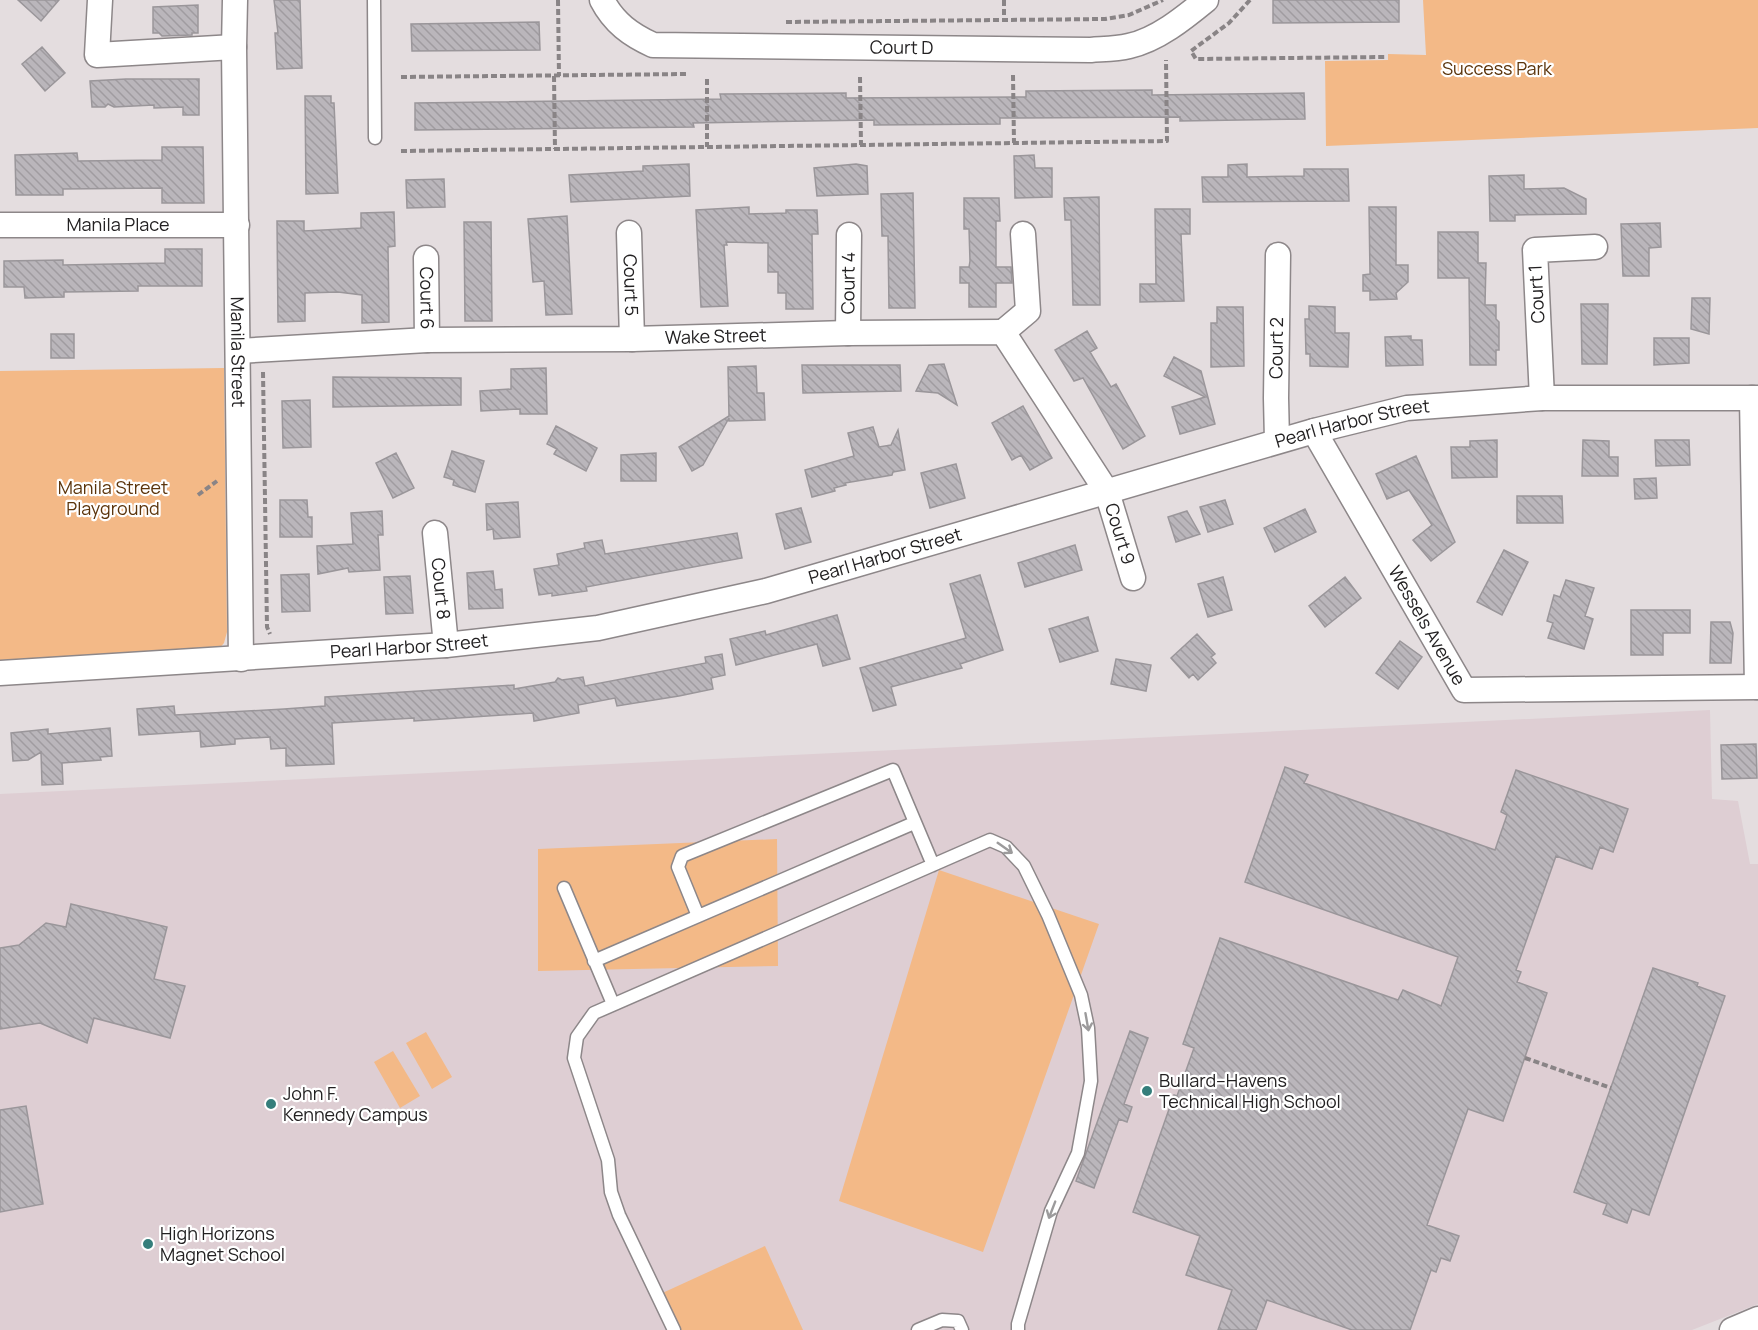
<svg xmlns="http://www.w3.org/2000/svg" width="1758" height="1330" font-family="Manrope,sans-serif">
<defs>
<pattern id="building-back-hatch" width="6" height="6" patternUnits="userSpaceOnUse" patternTransform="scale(1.5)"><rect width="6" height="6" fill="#bab6bb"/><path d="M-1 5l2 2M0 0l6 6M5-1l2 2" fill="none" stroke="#a09ca0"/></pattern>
</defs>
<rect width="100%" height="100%" fill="#e4dddf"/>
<path fill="#deced3" d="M1710 710 1712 799 1738 801 1750 864H1758V1304L1692 1330H0V794Z"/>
<path fill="#f3b987" d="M1423 0H1758V128L1326 146 1325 61 1388 60V54L1426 55Z
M224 368 227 632 224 643 218 650 0 664V371Z
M777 839 778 966 538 971V849Z
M939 870 1099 924 983 1252 839 1201Z
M426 1032 452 1077 432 1089 406 1043Z
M393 1051 420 1096 400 1108 374 1062Z
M765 1246 803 1330H674L658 1295Z"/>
<path fill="url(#building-back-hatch)" stroke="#9a969a" stroke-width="1.5" d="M18 0H59L41 21Z
M274 0H300L302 68 277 69 275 33H278Z
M1273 0H1399V22L1273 23Z
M198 5V33H192V35L162 36 159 33H153V7Z
M539 22 540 50 412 51 411 24Z
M42 47 65 73 45 91 22 64Z
M126 79H199V115H183V107L154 108V105L114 107 108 104 105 107H92L90 81Z
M1152 90V95L1304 93 1305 119 1180 121V117L1000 118V124L874 125V120L693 123 694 127 415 130V103L721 99 720 94 846 93V98L1026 97V91Z
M305 96H331V103H334L338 193 306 194Z
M162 147H203L204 203H162V188L63 189V195H16L15 155 77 153 78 161 162 160Z
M1034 155 1035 168H1052V197L1015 198 1014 156Z
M689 164 690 196 571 202 569 175 643 171V166Z
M856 164 867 166 868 194 817 196 814 168Z
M1247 164V177L1304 176V169H1348L1349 201 1203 202 1202 177H1228V165Z
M1524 175V189L1564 188 1586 199V214L1515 215V221H1490L1489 176Z
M444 179 445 207 407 208 406 180Z
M913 193 915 308H889L888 236H882L881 194Z
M1099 197 1100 305H1073L1071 220H1065L1064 198Z
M964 198H999L1000 221H996V267H1011L1012 283H996V307H969V283H960V267H969L970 261 969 229H964Z
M749 207V214L786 213V210H817L818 234H812L813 309H786V293H778V272H768V243L726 242 727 245H724L728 306 701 307 696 210Z
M1369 207H1396V265H1408V282L1396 293 1397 299 1370 300V291H1363V275L1370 274Z
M1155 209H1190V234H1181L1184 301 1140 302V284H1156Z
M394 212 395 246 388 247 389 322 362 323V295L338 292 305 293V321L278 322 277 221H304V231L361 228V213Z
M567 216 572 314 546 315 544 281 533 282 528 219Z
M464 222H491L492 321H465Z
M1660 223 1661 247 1649 248V276H1623L1621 224Z
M1438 232H1478V263H1486L1485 305H1496V319L1499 322V350H1496V365H1470L1469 278H1438Z
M165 249H202V286H138V291L64 292V297L25 298 24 287H4V261L63 260V265L165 263Z
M1692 298H1710L1709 334 1691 329Z
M1581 304H1608L1607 364H1582Z
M1309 306 1335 307V333H1349L1348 367 1310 366V354H1306L1305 319H1309Z
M1217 307H1243L1244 366 1211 367V323H1217Z
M1087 331 1097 348 1090 352 1111 387 1116 384 1145 436 1123 449 1083 378 1074 381 1055 350Z
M51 334H74V358H51Z
M1411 336V340H1422L1423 365 1386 366 1385 337Z
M1654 338H1689V363L1654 365Z
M1174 357 1201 371 1215 424 1180 434 1172 407 1205 397 1164 376Z
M944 364 957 405 938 393 916 391 929 365Z
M802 365H900L901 391 803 393Z
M756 366 757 393H764L765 420 729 421V418L703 465 692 471 679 447 729 416 728 367Z
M546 368 547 414H520V409L481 411 480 391 511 389V369Z
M333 377 461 378V405L333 407Z
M310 400 311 447 283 448 282 401Z
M1023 406 1052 458 1030 470 1021 455 1012 460 992 423Z
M556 426 597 448 586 471 554 454 557 449 547 444Z
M873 427 879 447 891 445 898 430 905 470 893 472 892 475 845 483 846 485 834 488 835 491 812 497 805 470 854 456 848 433Z
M1497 440V477L1452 478 1451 447H1470V441Z
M1583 440 1609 441V457H1618V476H1582Z
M1655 440H1689L1690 465 1656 466Z
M452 451 484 461 475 492 453 485 454 480 444 477Z
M396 453 414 488 393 498 376 463Z
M656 453V481H621V455Z
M1416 456 1455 542 1431 561 1413 540 1432 525 1409 490 1387 499 1376 474Z
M956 464 965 498 930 508 921 473Z
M1656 478 1657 498 1635 499 1634 479Z
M1517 496H1562L1563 523H1517Z
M280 500H307L308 517H312V537H280Z
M1225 500 1233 524 1208 532 1200 507Z
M518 502 520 537 494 539 493 529 487 530 486 504Z
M801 508 811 542 785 549 776 514Z
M1305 509 1316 532 1275 552 1264 528Z
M382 511 383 535H378L380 570 349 572 348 568 318 574 317 546 353 544 351 513Z
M1187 511 1200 534 1176 542 1168 517Z
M737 533 742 558 586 587 587 591 552 596V593L539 595 534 569 559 565 557 554 585 548 584 543 602 540 605 554Z
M1075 545 1082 570 1025 587 1018 563Z
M1504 550 1528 562 1502 615 1477 602Z
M493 571 495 590 502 589 503 608 469 609 467 573Z
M309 574 310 611 282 612 281 575Z
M980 575 1003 650 960 664 962 668 891 687 896 705 873 711 860 668 966 638 950 584Z
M410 576 413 613 386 614 384 577Z
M1223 577 1232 610 1208 617 1198 584Z
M1345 577 1361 598 1325 627 1309 606Z
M1566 580 1594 588 1585 616 1593 619 1584 649 1548 638 1553 623 1547 621 1554 595 1560 597Z
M1631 610H1690V633H1663V655H1631Z
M837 615 850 659 823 666 817 644 736 665 730 639 765 631 766 635Z
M1088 617 1098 651 1060 662 1049 629Z
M1711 622H1730L1733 633 1731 663H1710Z
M1197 634 1215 654 1211 657 1216 663 1198 680 1193 674 1189 678 1171 658Z
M1400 641 1422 657 1398 689 1376 673Z
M722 654 725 675 711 678 713 689 679 696 617 706 615 698 578 705 579 713 534 721 533 713 414 721V718L332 723 334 764 286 766V748L271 749 270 737 235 739V744L201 747 200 731 139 735 137 709 174 706 175 715 284 709 325 706V697L514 685V689L555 682 558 678 562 680 583 677 585 686 706 663 705 657Z
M1116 659 1151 665 1146 691 1111 684Z
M110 728 112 756 100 757 101 760 62 763 63 784 42 785 41 752 28 760 13 761 11 733 48 729V734Z
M1756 744 1757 778 1722 779 1721 745Z
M1285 767 1308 775 1304 783 1495 850 1507 815 1501 812 1516 770 1628 809 1613 852 1600 847 1592 869 1556 856 1516 970 1521 972 1517 982 1547 993 1503 1121 1468 1109 1427 1225 1459 1236 1450 1261 1441 1258 1436 1272 1431 1270 1410 1330H1352L1267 1300 1256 1330H1218L1232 1290 1186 1275 1200 1236 1133 1212 1174 1095 1177 1096 1194 1048 1183 1044 1220 938 1398 1000 1403 990 1441 1006 1458 957 1245 882Z
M71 904 167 927 154 979 185 986 170 1038 94 1018 87 1043 40 1023 0 1029V948L19 945 46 923 66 927Z
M1653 968 1698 983 1697 986 1725 996 1649 1215 1632 1209 1627 1223 1603 1214 1607 1204 1574 1192Z
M1130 1031 1148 1038 1124 1104 1132 1107 1127 1122 1119 1119 1094 1188 1076 1181Z
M26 1106 43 1204 0 1212V1110Z"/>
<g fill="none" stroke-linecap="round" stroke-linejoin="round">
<g stroke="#8d8789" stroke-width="15">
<path id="lane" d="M374 0 375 138
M564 888 613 1004
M698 916 678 867 682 856 893 770 933 865
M594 961 914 823
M674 1330 619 1215 611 1192 608 1160 574 1058 577 1037 594 1013 990 840 1006 847 1024 866 1048 915 1081 995 1088 1028 1091 1081 1078 1153 1051 1211 1018 1324V1330
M918 1330 942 1320 958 1321 962 1330"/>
</g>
<g stroke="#8d8789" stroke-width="27">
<g id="street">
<path d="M100 0 97 55 234 47"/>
<path id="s1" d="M235 0 234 47 241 659"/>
<path id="s2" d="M602 0C614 23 631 35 653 45L1091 50C1103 49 1116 49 1129 46 1157 40 1184 18 1206 0"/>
<path id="s3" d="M0 225H237"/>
<path id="s4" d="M629 233 632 339"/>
<path id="s5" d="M426 258 427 340"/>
<path d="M1003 332 1028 311 1023 234"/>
<path id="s6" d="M848 333 849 235"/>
<path id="s7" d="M238 351 427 340 632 339 848 333 1003 332 1107 492 1133 578"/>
<path d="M1542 398 1535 250 1595 247"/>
<path d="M1752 398 1757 687"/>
<path id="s8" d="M1314 431 1464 690 1758 687"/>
<path id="s9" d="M1277 441 1276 398 1278 255"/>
<path id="s10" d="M435 533 446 645"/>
<path id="s11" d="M0 673 446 645 598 628 766 591 1314 431 1407 408 1542 398H1758"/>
<path d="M1732 1330 1758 1319"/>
</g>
</g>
<path stroke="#898486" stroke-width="4" stroke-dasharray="6 3" stroke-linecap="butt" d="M558 0 559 76
M1004 0V19
M1250 0 1229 23 1191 51 1196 59 1386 57
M786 22 1105 19 1129 15 1163 0
M1013 75 1014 143
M554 76 555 149
M401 77 686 74
M860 77 861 145
M707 79V147
M401 151 1167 141 1166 60
M263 372 267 627 270 634
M198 495 217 481
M1525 1058 1611 1088"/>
<use href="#lane" stroke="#fff" stroke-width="12"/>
<use href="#street" stroke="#fff" stroke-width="24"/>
</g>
<defs><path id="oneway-shaft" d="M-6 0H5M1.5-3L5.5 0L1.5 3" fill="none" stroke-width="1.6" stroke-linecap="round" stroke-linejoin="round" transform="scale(1.5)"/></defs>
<g stroke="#9c9b9c">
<use href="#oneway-shaft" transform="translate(1005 848) rotate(35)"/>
<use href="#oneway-shaft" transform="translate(1087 1022) rotate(80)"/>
<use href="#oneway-shaft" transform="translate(1052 1210) rotate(111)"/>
</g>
<g fill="#357e7b" stroke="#fff" stroke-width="2">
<circle cx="1147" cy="1091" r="6"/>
<circle cx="271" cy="1104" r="6"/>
<circle cx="148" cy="1244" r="6"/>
</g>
<g text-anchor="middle" stroke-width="4.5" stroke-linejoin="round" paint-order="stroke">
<g font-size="18" fill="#232122" stroke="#fff">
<text dy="6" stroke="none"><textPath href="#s2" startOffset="318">Court D</textPath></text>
<text dy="6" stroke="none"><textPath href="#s3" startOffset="118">Manila Place</textPath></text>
<text dy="6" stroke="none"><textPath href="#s6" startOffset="50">Court 4</textPath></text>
<text dy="6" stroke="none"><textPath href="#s4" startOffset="52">Court 5</textPath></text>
<text transform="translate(1537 294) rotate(-93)" y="6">Court 1</text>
<text dy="6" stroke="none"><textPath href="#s5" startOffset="40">Court 6</textPath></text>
<text dy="6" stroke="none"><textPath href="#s7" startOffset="478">Wake Street</textPath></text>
<text dy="6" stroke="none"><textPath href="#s9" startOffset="93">Court 2</textPath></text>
<text dy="6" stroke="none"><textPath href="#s1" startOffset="352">Manila Street</textPath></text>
<text dy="6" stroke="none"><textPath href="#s11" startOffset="1382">Pearl Harbor Street</textPath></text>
<text dy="6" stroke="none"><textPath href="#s7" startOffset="1000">Court 9</textPath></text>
<text dy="6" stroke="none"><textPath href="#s11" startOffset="896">Pearl Harbor Street</textPath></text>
<text dy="6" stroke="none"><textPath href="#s10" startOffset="56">Court 8</textPath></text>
<text dy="6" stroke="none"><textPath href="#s8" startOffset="225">Wessels Avenue</textPath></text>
<text dy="6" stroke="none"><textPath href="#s11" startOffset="410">Pearl Harbor Street</textPath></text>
</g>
<g font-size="18" fill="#5b340b" stroke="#fff">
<text x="1497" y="75">Success Park</text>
<text x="113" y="494">Manila Street<tspan x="113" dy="21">Playground</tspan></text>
</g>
<g font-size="18" fill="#232122" stroke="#fff" text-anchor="start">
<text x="1159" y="1087">Bullard–Havens<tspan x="1159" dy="21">Technical High School</tspan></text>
<text x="283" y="1100">John F.<tspan x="283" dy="21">Kennedy Campus</tspan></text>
<text x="160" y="1240">High Horizons<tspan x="160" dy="21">Magnet School</tspan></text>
</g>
</g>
</svg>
